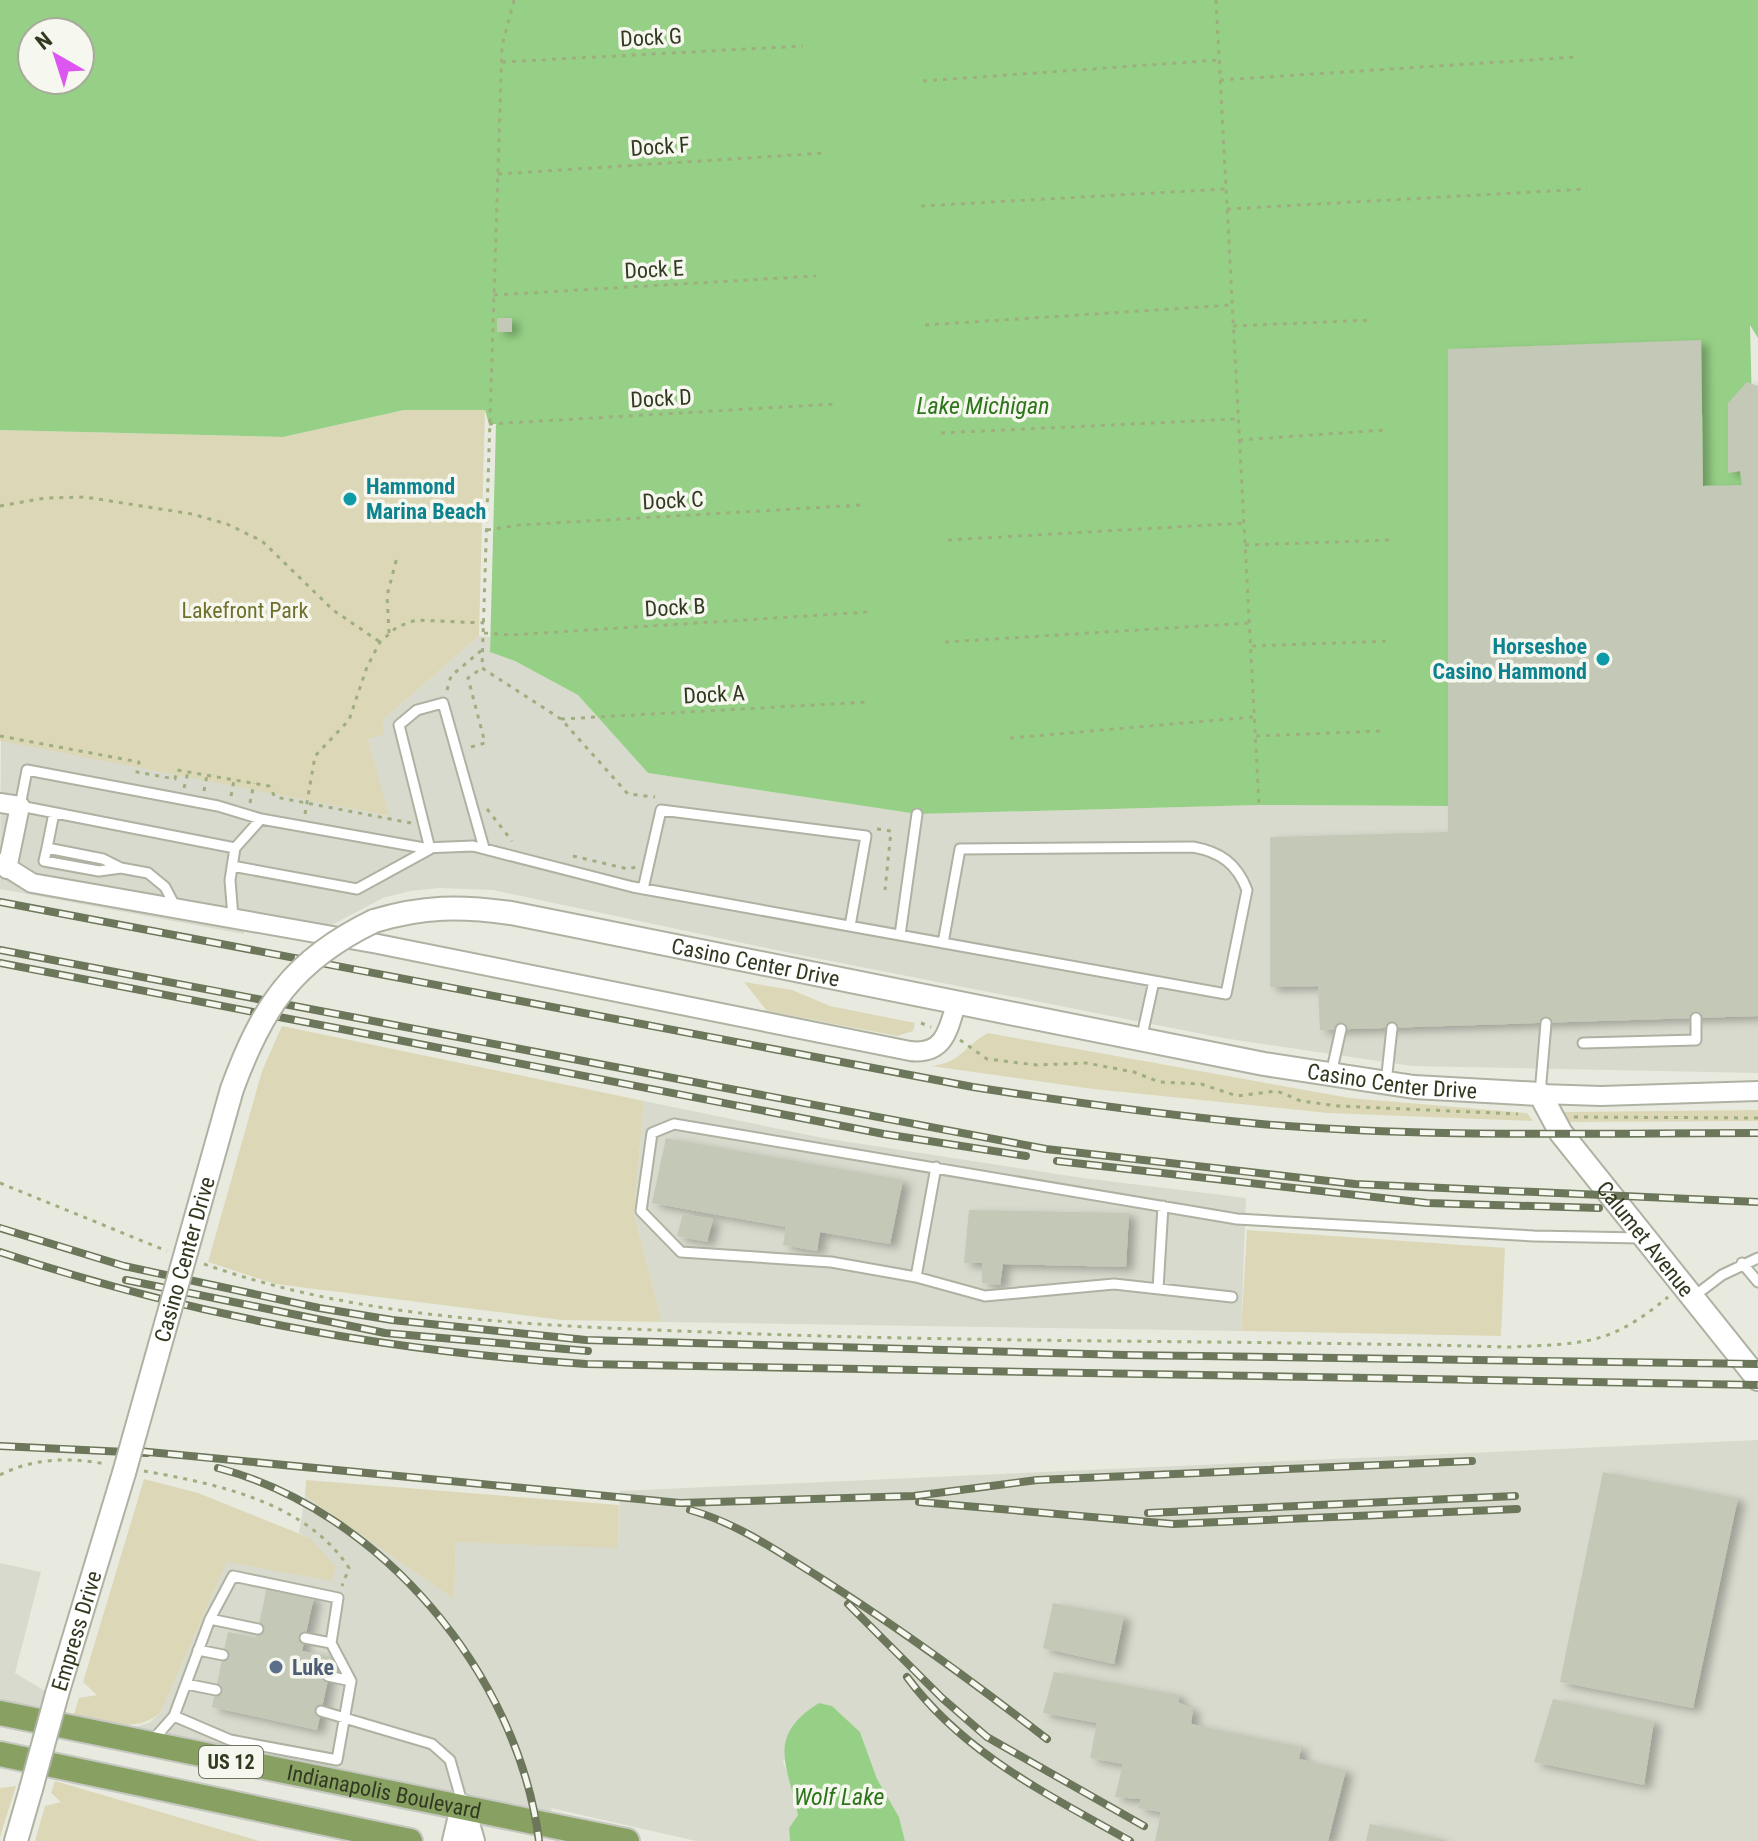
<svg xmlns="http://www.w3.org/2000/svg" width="1758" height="1841" font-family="'Roboto Condensed',sans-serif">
<defs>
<filter id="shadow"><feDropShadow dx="7" dy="4" stdDeviation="4" flood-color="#0004"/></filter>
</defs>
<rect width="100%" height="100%" fill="#e8eadf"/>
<path fill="#d8dacd" d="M479 636 490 637V652L515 661 578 695 648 773 917 814 1259 805 1450 806 1758 790V1073L1412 1066 1223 1038 795 954 493 890 439 888 410 891 383 898 328 927 249 911 244 934 0 889 1 739 388 816 368 739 383 720Z
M644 1101 823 1138 1083 1178 1246 1198 1241 1331 662 1322 634 1213Z
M1758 1440V1841H905L899 1817 877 1779 860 1732 832 1706 819 1703 783 1762 791 1781 798 1815 789 1828 790 1841H696L551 1808 553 1817 135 1727 149 1723 161 1712 227 1562 310 1538 299 1533 305 1496 454 1598 456 1541 618 1547 620 1491Z
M0 1563 41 1572 15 1673 45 1691 40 1708 0 1699Z"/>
<path fill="#dcd8b7" d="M404 410H485L479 636 383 720 384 734 368 739 389 816 0 741V430L283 437Z
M744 982 792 990 830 1006 915 1023 913 1031 897 1036 767 1011Z
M282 1026 644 1101 634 1213 662 1322 562 1320 275 1284 208 1262 262 1071Z
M988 1033 1350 1098 1527 1113 1533 1121 1328 1113 1093 1089 931 1066C961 1063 964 1046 988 1033Z
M1758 1110V1121L1563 1122 1564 1112Z
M1247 1230 1505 1248 1501 1336 1241 1331Z
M144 1479 198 1493 310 1538 336 1567 332 1581 227 1562 161 1712C135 1735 105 1721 74 1714L79 1698 97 1695 83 1682Z
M306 1480 619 1505 618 1548 456 1542 454 1599 305 1496Z
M55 1781 259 1841H35L45 1806 61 1802 51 1793Z
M16 1786 0 1837V1788Z"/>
<path fill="#96d086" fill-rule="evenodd" d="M0 0H1758V338L1750 325 1758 659 1450 806 1259 805 917 814 648 773 578 695 515 661 490 652 496 424H489L485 410H404L283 437 0 430ZM32 32H80V80H32Z
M819 1703 832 1706 860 1732 877 1779 899 1817 905 1841H790L789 1828 798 1815C788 1765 765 1737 819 1703Z"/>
<path fill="#c4c8b7" filter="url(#shadow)" d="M497 318H512V332H497Z
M1701 340 1703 486 1742 485 1740 471 1728 473V403L1747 382 1758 386V1016L1320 1030 1318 986 1270 987V837L1448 832V349Z
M666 1138 903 1180 890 1244 820 1232 817 1251 783 1245 786 1227 652 1203Z
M969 1210 1129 1213 1126 1267 1003 1264 1000 1285 982 1283V1263H964Z
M683 1214 713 1219 707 1242 677 1236Z
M1603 1472 1738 1498 1693 1708 1560 1682Z
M267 1587 314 1597 302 1651 333 1657 317 1730 212 1707 228 1632 256 1638Z
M1053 1603 1124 1616 1114 1664 1043 1648Z
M1054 1672 1179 1695 1178 1702 1193 1709 1191 1724 1301 1747 1299 1759 1346 1770 1328 1841H1155L1161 1812 1138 1808 1141 1799 1115 1797 1123 1764 1090 1758 1097 1723 1043 1713Z
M1553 1699 1654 1721 1644 1785 1534 1762Z
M1370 1824 1446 1840 1445 1841H1366Z"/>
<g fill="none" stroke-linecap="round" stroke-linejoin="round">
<g stroke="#adb2a2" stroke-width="13">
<path id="service" d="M54 813 47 848 103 859 121 868 148 873 165 887 175 906
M261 819 218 806 27 770 20 806 235 848 261 819 424 848 473 846 633 887 1226 994 1247 890C1237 864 1221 852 1193 847L960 849 943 943
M47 848 44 861 99 871 121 868
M232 866 357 889 430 849 399 725 417 710 443 703 484 848
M643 889 661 810 866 836 850 926
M233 917 230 880 235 848
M900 935 917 814
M1141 1040 1154 981
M1583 1043 1696 1040V1018
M1331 1074 1341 1029
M1386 1083 1392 1028
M1540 1094 1546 1023
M1742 1263 1758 1282
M916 1277 936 1167
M1158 1289 1163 1206
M1232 1297 1114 1284 985 1296 916 1277 831 1262 681 1252 641 1211 652 1133 674 1124 1237 1219 1534 1236 1641 1238
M1693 1297 1722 1275 1758 1258
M210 1619 258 1629
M305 1638 331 1643
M198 1650 223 1655
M328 1676 351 1681
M186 1684 216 1690
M321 1711 432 1744 450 1760 463 1806
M151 1742 174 1716 210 1619 233 1576 338 1598 331 1643 351 1681 337 1760 230 1740 174 1716"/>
</g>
<g stroke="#adb2a2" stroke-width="22">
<path id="minor" d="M0 803 20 806 7 869
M0 863 32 883 378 944 910 1051C944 1055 948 1031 956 1004
M1540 1094 1601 1096 1758 1091"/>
</g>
<g stroke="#adb2a2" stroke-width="26">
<g id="tertiary">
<path id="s1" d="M374 921C424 906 460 906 511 913L1264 1064 1414 1087 1540 1094 1561 1133 1758 1379"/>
<path id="s2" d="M57 1694 124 1473"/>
<path d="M463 1806 473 1841"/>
<path d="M16 1841 31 1789"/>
<path d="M454 1841 462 1807"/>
</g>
</g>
<g stroke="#c5c8c1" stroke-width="28">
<g id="primary">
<path id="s3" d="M0 1713 627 1841"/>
<path d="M0 1754 410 1841"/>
</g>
</g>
<path stroke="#9fae7f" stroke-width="3" stroke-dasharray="4 6" stroke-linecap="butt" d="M514 0 502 46 482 668 561 719 628 794 655 797
M1216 0 1259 805
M502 62 803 46
M1220 80 1576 57
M923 81 1218 60
M498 174 824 153
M921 206 1225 189
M1227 209 1587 189
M494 295 816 276
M925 325 1232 305
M1233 326 1372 320
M489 424 835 404
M941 433 1238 419
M1239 440 1385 430
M0 506 45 498 85 497 192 514 227 524 262 541 333 610 380 642
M487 530 519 525 862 505
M948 540 1244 523
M1245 545 1392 540
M389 633 387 596 397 557
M484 633 511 635 868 612
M945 642 1249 623
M1252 646 1392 641
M447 690 451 676 483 649
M561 719 868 702
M0 736 139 762 137 772 175 779 177 770 269 786 275 797 411 823
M1256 736 1380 731
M1010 738 1253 717
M471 747 485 743 468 678 482 668
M184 788 188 772
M204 791 207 775
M231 796 234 780
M250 803 254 783
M487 809 512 841
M305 814 315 756 349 720 367 667 380 642 397 627 416 620 484 623
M877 829 891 831 885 890
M573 856 628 869 636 867
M921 1023 931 1027
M960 1040 987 1059 1037 1065 1086 1063 1134 1072 1159 1082 1201 1084 1237 1096 1277 1091 1301 1101 1338 1106 1518 1114
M1574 1117 1758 1118
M0 1183 167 1251
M204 1264C370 1323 557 1326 732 1333 992 1343 1252 1340 1511 1347 1585 1343 1609 1346 1668 1297
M144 1471C217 1484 306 1502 349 1568L342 1586
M0 1475C33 1458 70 1457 105 1464"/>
<use href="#service" stroke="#fff" stroke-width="9"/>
<use href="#minor" stroke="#fff" stroke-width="18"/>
<use href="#tertiary" stroke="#fff" stroke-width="22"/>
<use href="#primary" stroke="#89a063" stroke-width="24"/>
<g stroke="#6c765a" stroke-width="8">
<path id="rail" d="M0 902 973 1087C1069 1102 1165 1115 1261 1124 1426 1138 1593 1133 1758 1133
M0 950 1046 1149 1355 1184 1758 1202
M0 963 884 1134 1026 1156
M1057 1161 1427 1203 1599 1208
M0 1228 124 1266 319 1308 392 1320 586 1340 1125 1355 1758 1364
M0 1252C191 1316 386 1351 586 1364L1758 1385
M126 1280 385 1333 588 1351
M0 1446 147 1453
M138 1451 680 1503 914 1496 1037 1480 1472 1461
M218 1468C381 1511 518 1674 539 1841
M919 1502 1173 1524 1517 1509
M690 1510C737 1523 777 1551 819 1577 898 1627 972 1681 1047 1739
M1148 1513 1515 1496
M848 1604 942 1698 987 1737 1144 1826
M907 1677C964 1754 1049 1795 1130 1841"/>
</g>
<use href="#rail" stroke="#f6f7ef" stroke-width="5" stroke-dasharray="15" stroke-linecap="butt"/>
<g stroke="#adb2a2" stroke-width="26" stroke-linecap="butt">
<g id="tertiary-bridge">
<path id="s4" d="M124 1473 232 1089C262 1007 293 960 374 921"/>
<path d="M31 1789 57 1694"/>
</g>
</g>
<use href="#tertiary-bridge" stroke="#fff" stroke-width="22"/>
</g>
<g fill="#0f9aa8" stroke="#f6f7ef" stroke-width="3">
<circle cx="350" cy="499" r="8"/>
<circle cx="1603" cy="659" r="8"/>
</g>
<circle fill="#5c6f8a" stroke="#f6f7ef" stroke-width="3" cx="276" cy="1667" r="8"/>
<g text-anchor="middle" stroke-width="7" stroke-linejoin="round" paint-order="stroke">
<rect fill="#f6f7ef" stroke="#6c735e" stroke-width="2" x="199" y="1746" width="64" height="32" rx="6"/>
<g font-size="20" font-weight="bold" fill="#313a20">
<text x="231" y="1769">US 12</text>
</g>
<g font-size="22" fill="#313a20" stroke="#f6f7ef">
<text transform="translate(651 37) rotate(-3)" y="8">Dock G</text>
<text transform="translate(660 146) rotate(-4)" y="8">Dock F</text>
<text transform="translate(654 269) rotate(-3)" y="8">Dock E</text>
<text transform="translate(661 398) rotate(-3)" y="8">Dock D</text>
<text transform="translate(673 500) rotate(-3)" y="8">Dock C</text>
<text transform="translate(675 607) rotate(-3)" y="8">Dock B</text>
<text transform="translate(714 694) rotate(-3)" y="8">Dock A</text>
<text dy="8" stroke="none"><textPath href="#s1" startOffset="388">Casino Center Drive</textPath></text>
<text dy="8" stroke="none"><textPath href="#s1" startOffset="1036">Casino Center Drive</textPath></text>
<text dy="8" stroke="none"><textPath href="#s1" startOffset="1364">Calumet Avenue</textPath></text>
<text dy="8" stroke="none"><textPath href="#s4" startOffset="222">Casino Center Drive</textPath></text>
<text dy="8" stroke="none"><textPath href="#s2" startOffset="66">Empress Drive</textPath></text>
<text dy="8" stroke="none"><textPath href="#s3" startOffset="392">Indianapolis Boulevard</textPath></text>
</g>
<g font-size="22" font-weight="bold" fill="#0d838f" stroke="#f6f7ef" text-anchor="start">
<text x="366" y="494">Hammond<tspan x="366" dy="25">Marina Beach</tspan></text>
<text x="1587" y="654" text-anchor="end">Horseshoe<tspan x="1587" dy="25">Casino Hammond</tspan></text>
</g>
<g font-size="22" fill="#6f702b" stroke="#f6f7ef">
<text x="245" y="618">Lakefront Park</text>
</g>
<g font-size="22" font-weight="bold" fill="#4e5e75" stroke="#f6f7ef" text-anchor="start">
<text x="292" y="1675">Luke</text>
</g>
<g font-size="24" font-style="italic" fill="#2d751b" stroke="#f6f7ef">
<text x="983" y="414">Lake Michigan</text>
<text x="839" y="1805">Wolf Lake</text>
</g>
</g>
<g transform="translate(56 56) rotate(321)"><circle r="38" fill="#f6f7ef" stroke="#a7ab9c" stroke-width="2"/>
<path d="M0-6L14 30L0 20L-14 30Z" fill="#de56f1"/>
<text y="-12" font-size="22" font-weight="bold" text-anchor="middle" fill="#313a20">N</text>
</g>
</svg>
